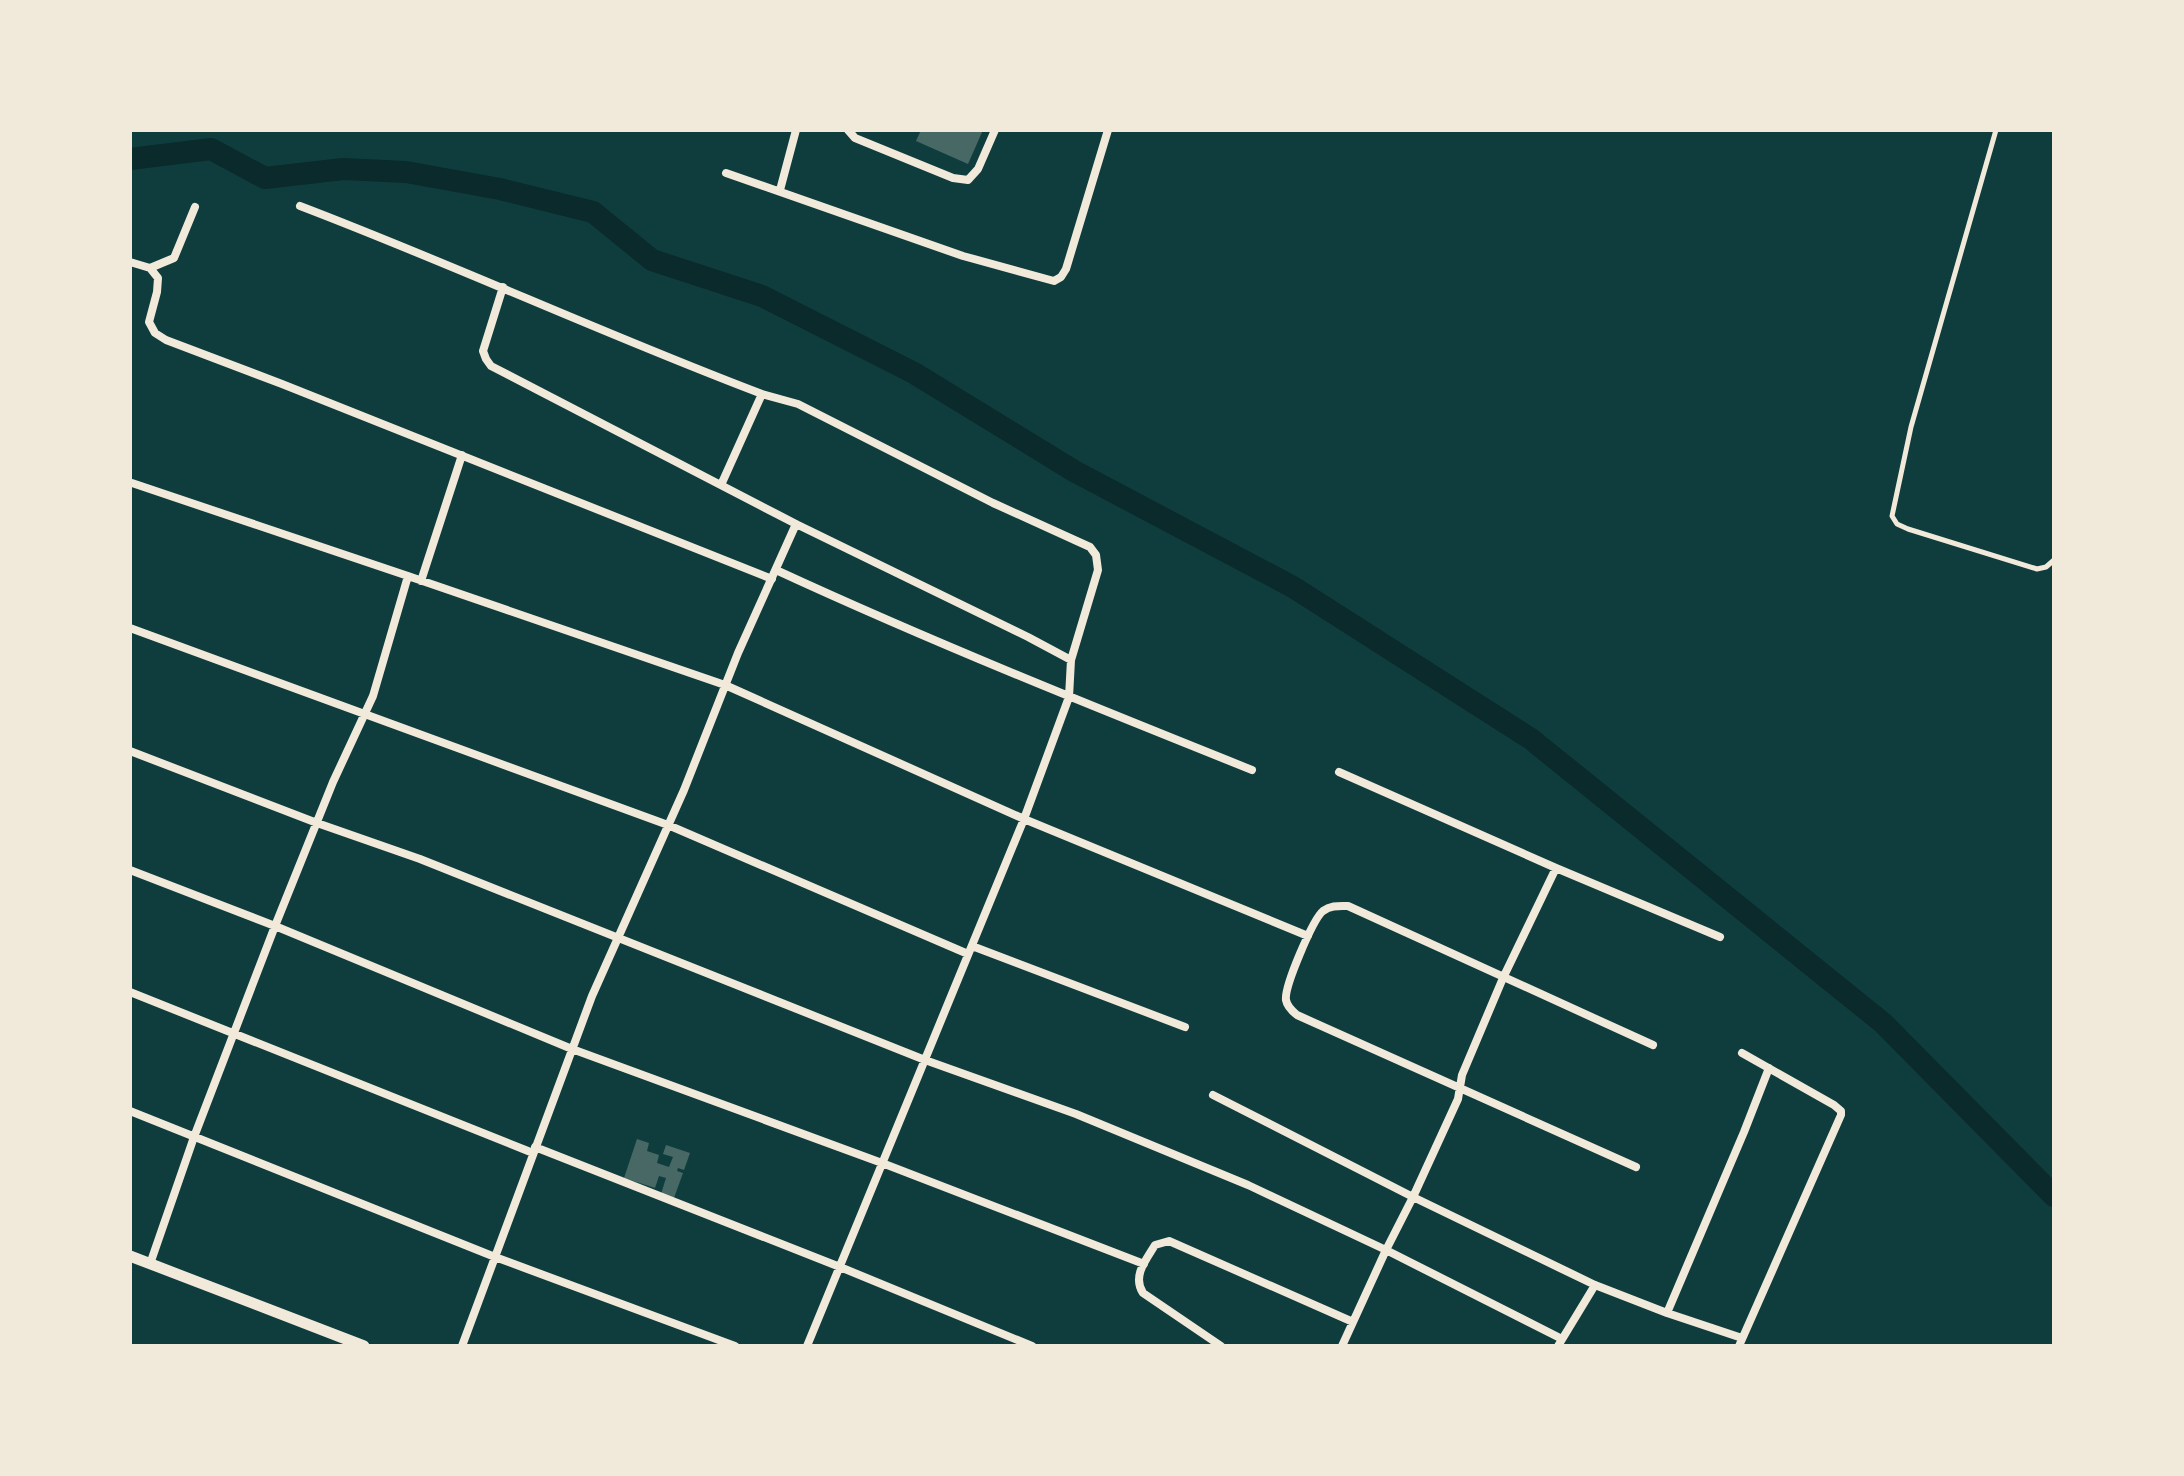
<svg xmlns="http://www.w3.org/2000/svg" width="2184" height="1476" font-family="'Public Sans',sans-serif">
<rect width="100%" height="100%" fill="#0f3d3e"/>
<g fill="none" stroke-linecap="round" stroke-linejoin="round">
<path stroke="#0a2a2b" stroke-width="22" d="M130 159 211 149 265 178 343 169 406 172 500 189 593 212 652 260 762 296 914 373 1074 471 1293 587 1531 739 1883 1023 2054 1196"/>
</g>
<path fill="#486865" d="M921 130H983L968 164 916 141Z
M637 1139 649 1143 647 1151 659 1155 657 1163 669 1167 673 1157 663 1154 666 1145 690 1153 684 1170 678 1168 677 1171 683 1173 674 1198 661 1194 666 1178 659 1176 655 1188 624 1178Z"/>
<g fill="none" stroke-linecap="round" stroke-linejoin="round">
<path stroke="#f1e9da" stroke-width="5" d="M1996 130 1911 427 1892 516 1897 524 1908 529 2037 569 2046 567 2054 560"/>
<path stroke="#f1e9da" stroke-width="8" d="M848 130 855 138 953 178 968 180 978 169 995 130
M726 173 963 256 1054 281 1061 277 1066 269 1108 130
M780 190 796 130
M300 206C455 265 606 335 762 394L721 485
M130 262 150 268 158 278 157 292 149 322 155 333 166 340 282 384 772 579
M150 268 174 258 195 207
M503 287 483 351 486 359 491 366 796 524 1028 637 1071 660
M762 394 798 404 993 503 1090 547 1096 555 1098 570 1071 660 1069 697 1024 819 807 1346
M132 483 408 576
M776 570C932 642 1092 706 1252 770
M421 581 462 455
M130 628 668 825 968 954
M130 751 317 823 420 859 925 1060 1076 1114 1248 1185 1386 1250 1562 1339
M1339 772 1556 868 1720 937
M130 870 275 926 572 1049 882 1163 1144 1264
M972 946 1185 1027
M130 992 533 1153
M1213 1095 1413 1197 1458 1099 1462 1075 1503 978 1556 868
M130 1111 495 1257 735 1346
M535 1147 840 1267 1032 1346
M1636 1167 1297 1015C1292 1011 1287 1006 1286 1000 1284 987 1313 919 1323 911 1331 905 1339 906 1348 906L1653 1045
M150 1264 194 1137 275 926 333 782 373 696 408 576 725 685 1024 819 1308 936
M1667 1313 1744 1132 1769 1068
M462 1346 592 996 684 790 738 653 796 524
M1221 1346 1143 1293C1132 1276 1146 1260 1155 1245L1169 1241 1353 1322
M1342 1346 1386 1250 1413 1197 1595 1285 1667 1313 1742 1338
M1558 1346 1595 1285
M1739 1346 1841 1115V1111L1834 1105 1742 1053"/>
<path stroke="#f1e9da" stroke-width="11" d="M130 1256 364 1346"/>
</g>
<rect width="2184" height="1476" fill="none" stroke="#f1e9da" stroke-width="264"/>
</svg>
